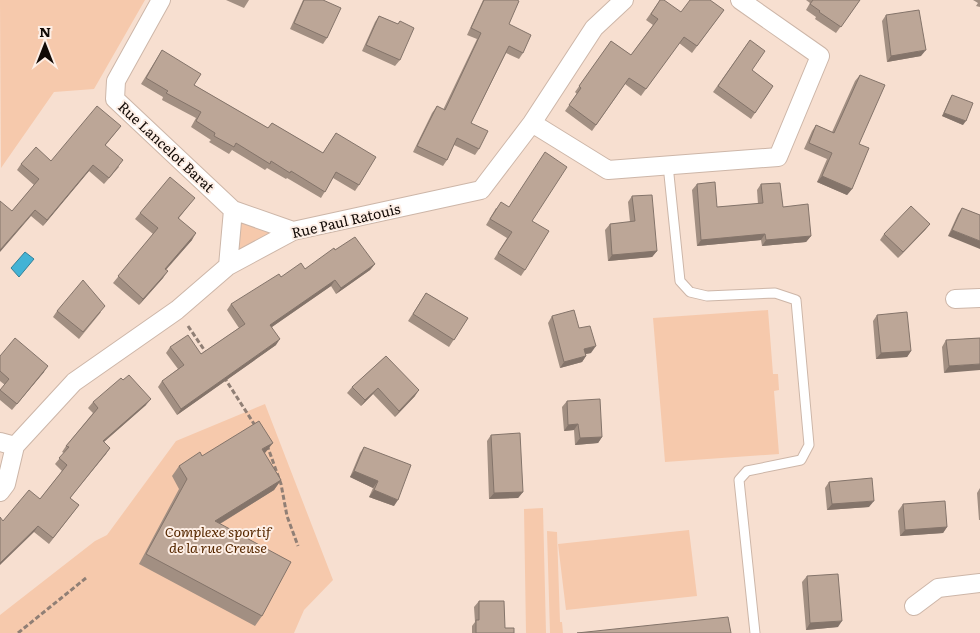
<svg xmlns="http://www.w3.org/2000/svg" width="980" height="633" font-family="Literata,serif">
<rect width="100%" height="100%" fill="#f7dfd0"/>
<path fill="#f6c9ac" d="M0 0H145L94 89 54 92 1 168Z
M233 210 293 231 228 266Z
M768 310 773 374H778L779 390 774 391 779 454 665 462 653 318Z
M265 404 333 580 304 610 294 633H0V615L95 541 107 535 176 441Z
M543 508 546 633H526L524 509Z
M689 530 697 596 566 610 558 544Z
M547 531 557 532 560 622H562L563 633H550Z"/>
<path fill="#43b3d5" stroke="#348097" d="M25 252 34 259 19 277 11 268Z"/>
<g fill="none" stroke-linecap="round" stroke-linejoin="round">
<g stroke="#cdb6a8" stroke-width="11">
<path id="lane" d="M668 165 680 281 690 292 707 296 775 293 796 300 809 445 801 460 747 471 739 480 755 633"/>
</g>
<g stroke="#cdb6a8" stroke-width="20">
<path id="street" d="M161 0 116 81 115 99 233 210 293 231
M532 123 608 170 778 157 820 56 740 0
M228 266 233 210
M955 299 980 298
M0 442 15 446 74 382 177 310 228 266 293 231 481 190 532 123 594 28 624 0
M0 492 6 484 15 446
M914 606 938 588 980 583"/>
</g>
<path stroke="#907f75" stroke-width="3" stroke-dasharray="5 2.5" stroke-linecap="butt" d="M188 326 207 354
M224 377 256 427
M267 445 281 484 287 516 298 546
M18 633 86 578"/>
<use href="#lane" stroke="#fff" stroke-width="9"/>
<use href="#street" stroke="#fff" stroke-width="18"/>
</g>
<path fill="#a28f82" d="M226 0H249L244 8Z
M303 0H323L327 38 323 44 290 29Z
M483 0H517L509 24 523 53 519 59 506 53 471 123 479 149 475 155 454 145 447 160 443 166 413 152 432 113 437 106 443 110 477 39 467 35Z
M660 0 681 12 724 10 692 53 679 43 641 96 625 84 592 131 565 111 577 94 575 92 611 41 631 55 653 25 646 20Z
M806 0H860L836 33 815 19 816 17 806 10 810 3Z
M973 0H980V7L976 6 978 3Z
M886 15 921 56 887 62 882 21Z
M379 16 398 24 400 21V60L395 66 362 51 375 22Z
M750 40 752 70 773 86 751 119 713 92Z
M162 50 194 85 268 128 272 123 323 153 336 133 359 185 355 191 333 178 321 198 287 178 286 179 267 168 265 170 232 150 229 154 209 142 211 140 191 127 196 118 162 100 163 97 141 84Z
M860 75 859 144 852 189 847 195 817 182 827 159 804 149 812 131 816 125 832 132 855 81Z
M952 95 963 125 942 116 950 98Z
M121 126 105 146 119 167 104 184 89 171 43 226 31 216 12 211 34 185 17 170 21 164 51 161Z
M697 184 717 207 758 204 757 190 761 184 811 236 806 242 762 246 761 240 697 246 692 190Z
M632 196 657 251 652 257 608 261 605 230 610 224 630 222 628 202Z
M190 204 179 218 192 240 166 270 163 278 139 305 113 283 153 234 135 219 140 213Z
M496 208 532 221 525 270 521 276 494 259 507 238 486 225Z
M962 208 980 215 948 236 958 214Z
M930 224 925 230 898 258 880 240 884 234Z
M335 250 375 264 370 270 336 294 331 286 272 327 276 345 177 415 158 387 162 381 178 369 166 353 170 347 201 354 239 328 227 310 231 304 281 277 305 269Z
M426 293 468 318 449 347 408 321Z
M57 311 101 312 79 339 53 317Z
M877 315 911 351 907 357 876 359 873 321Z
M552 316 579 328 591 353 586 354V356L582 362 560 368 548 323Z
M980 338 944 373 942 347 946 340Z
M0 356 44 372 12 410 0 400V391L5 385 0 381Z
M386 356 415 396 395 417 373 394 361 406 347 393 352 387Z
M567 401 602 437 598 443 575 445 574 430 564 431 562 407Z
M93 402 146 405 104 442 110 448 70 498 79 505 49 544 34 532 3 521 40 499 62 471 55 464 64 453 62 452 66 446 93 413 88 408Z
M491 435 523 492 518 498 489 499 487 441Z
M364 447 394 506 369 497 373 488 350 477 360 453Z
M265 453V454L281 480 274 490 220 524 262 616 255 626 139 564 179 489 172 476 179 466 202 456Z
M829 482 869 507 827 510 825 488Z
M980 488V520H979L977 493Z
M903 504 947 527 943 533 900 536 898 511Z
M807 576 838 627 806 630 802 582Z
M479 601 505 628 514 633H472V626L475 622 474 607Z"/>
<path fill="#84746a" d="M926 50 921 56 887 62 891 56Z
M944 113 966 121 963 125 942 116Z
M93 165 89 171 43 226 47 220Z
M822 176 852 189 847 195 817 182Z
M35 210 31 216 0 252V250Z
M930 224 925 230 898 258 903 252Z
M952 230 980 241V249L948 236Z
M196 233 192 240 161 275 165 269Z
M765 234 761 240 697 246 701 240Z
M811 236 806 242 762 246 766 240Z
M657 251 652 257 608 261 612 255Z
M375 264 370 270 336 294 341 288Z
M168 271 163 278 139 305 143 299Z
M335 280 331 286 266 331 270 325Z
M280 339 276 345 177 415 181 409Z
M596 346 591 353 580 355 584 349Z
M911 351 907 357 876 359 881 353Z
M586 356 582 362 560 368 564 362Z
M980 364V370L944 373 949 366Z
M48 366 44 372 12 410 17 404Z
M378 388 373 394 361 406 365 400Z
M419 390 415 396 395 417 399 411Z
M151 399 146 405 98 447 103 441Z
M578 424 574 430 564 431 568 425Z
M602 437 598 443 575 445 580 438Z
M273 443 265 453 255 459 262 449Z
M110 448 106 454 65 504 70 498Z
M354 471 378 481 373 488 350 477Z
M281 480 274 490 208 531 215 521Z
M374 490 398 500 394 506 369 497Z
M523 492 518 498 489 499 494 493Z
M874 501 869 507 827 510 832 504Z
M38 526 34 532 0 565V563Z
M947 527 943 533 900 536 905 530Z
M842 621 838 627 806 630 810 623Z"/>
<path fill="#bca697" stroke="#84746a" d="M304 0H323L341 8 327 38 294 23Z
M484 0H517L519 1 509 24 531 35 523 53 509 46 471 123 488 131 479 149 457 138 447 160 417 146 437 106 445 110 481 33 471 28Z
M660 0H664L681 12 690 0H710L724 10 697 46 684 37 646 89 629 78 596 125 569 105 581 88 579 86 611 41 631 55 658 19 651 14Z
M813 0H860L841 27 819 12 820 11 810 4Z
M919 10 926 50 891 56 886 15Z
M379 16 398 24 400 21 414 28 400 60 366 45Z
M750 40 765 51 752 70 773 86 755 113 718 86Z
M162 50 201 74 194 85 268 128 272 123 323 153 336 133 376 157 359 185 336 172 325 192 291 171 290 173 271 161 270 164 236 143 234 147 214 136 215 133 196 121 201 112 166 93 168 91 146 78Z
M860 75 885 85 859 144 869 148 852 189 822 176 832 153 809 143 816 125 834 133Z
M952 95 973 103 966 121 944 113Z
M97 106 121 126 105 145 123 160 109 178 93 165 47 220 35 210 0 250V201L12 211 39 179 21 164 36 147 51 161Z
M545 152 567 167 532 221 549 231 525 270 498 253 512 232 490 219 501 202 509 207Z
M170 177 195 198 178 218 196 233 165 269 168 271 143 299 118 276 158 228 140 213Z
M715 182 717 207 763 203 761 184 780 183 783 207 808 204 811 236 766 240 765 234 701 240 697 184Z
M652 195 657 251 612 255 610 224 635 221 632 196Z
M911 206 930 224 903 252 884 234Z
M962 208 980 215V241L952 230Z
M355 237 375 264 341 288 335 280 270 325 280 339 181 409 162 381 184 365 170 347 188 335 201 354 245 324 231 304 279 274 281 277 301 263 305 269 334 248 335 250Z
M83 280 105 306 83 332 57 311Z
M426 293 468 318 454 340 413 314Z
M574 310 579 328 590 326 596 346 584 349 586 356 564 362 552 316Z
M907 312 911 351 881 353 877 315Z
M15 338 48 366 17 404 0 390 9 379 0 371V356Z
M980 338V364L949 366 946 340Z
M386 356 419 390 399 411 378 388 365 400 352 387Z
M129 375 151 399 103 441 110 448 70 498 79 505 53 538 38 526 0 563V517L3 521 29 490 40 499 67 465 59 458 69 447 66 446 98 408 93 402 121 378 123 380Z
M600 399 602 437 580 438 578 424 568 425 567 401Z
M259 421 273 443 262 449 281 480 215 521 291 562 262 616 146 554 187 479 179 466 200 452 202 456Z
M520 433 523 492 494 493 491 435Z
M364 447 411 465 398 500 374 490 378 481 354 471Z
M872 478 874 501 832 504 829 482Z
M945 501 947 527 905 530 903 504Z
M838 574 842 621 810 623 807 576Z
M479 601H504L505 628H514V633H476V620H479Z
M728 617 731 633H577Z"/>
<g text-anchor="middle" stroke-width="4" stroke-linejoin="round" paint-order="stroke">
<g font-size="14" fill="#120a06" stroke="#fdeee5">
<text transform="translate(166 147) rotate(43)" y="5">Rue Lancelot Barat</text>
<text transform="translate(346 221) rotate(-13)" y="5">Rue Paul Ratouis</text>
</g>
<g font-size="14" font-style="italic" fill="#562800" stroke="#fdeee5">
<text x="218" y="537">Complexe sportif<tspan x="218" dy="16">de la rue Creuse</tspan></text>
</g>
</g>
<g transform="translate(45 45)" stroke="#fdeee5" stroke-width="4" paint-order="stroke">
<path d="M0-4L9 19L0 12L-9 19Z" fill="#120a06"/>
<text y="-8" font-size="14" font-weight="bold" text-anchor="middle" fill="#120a06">N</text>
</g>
</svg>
